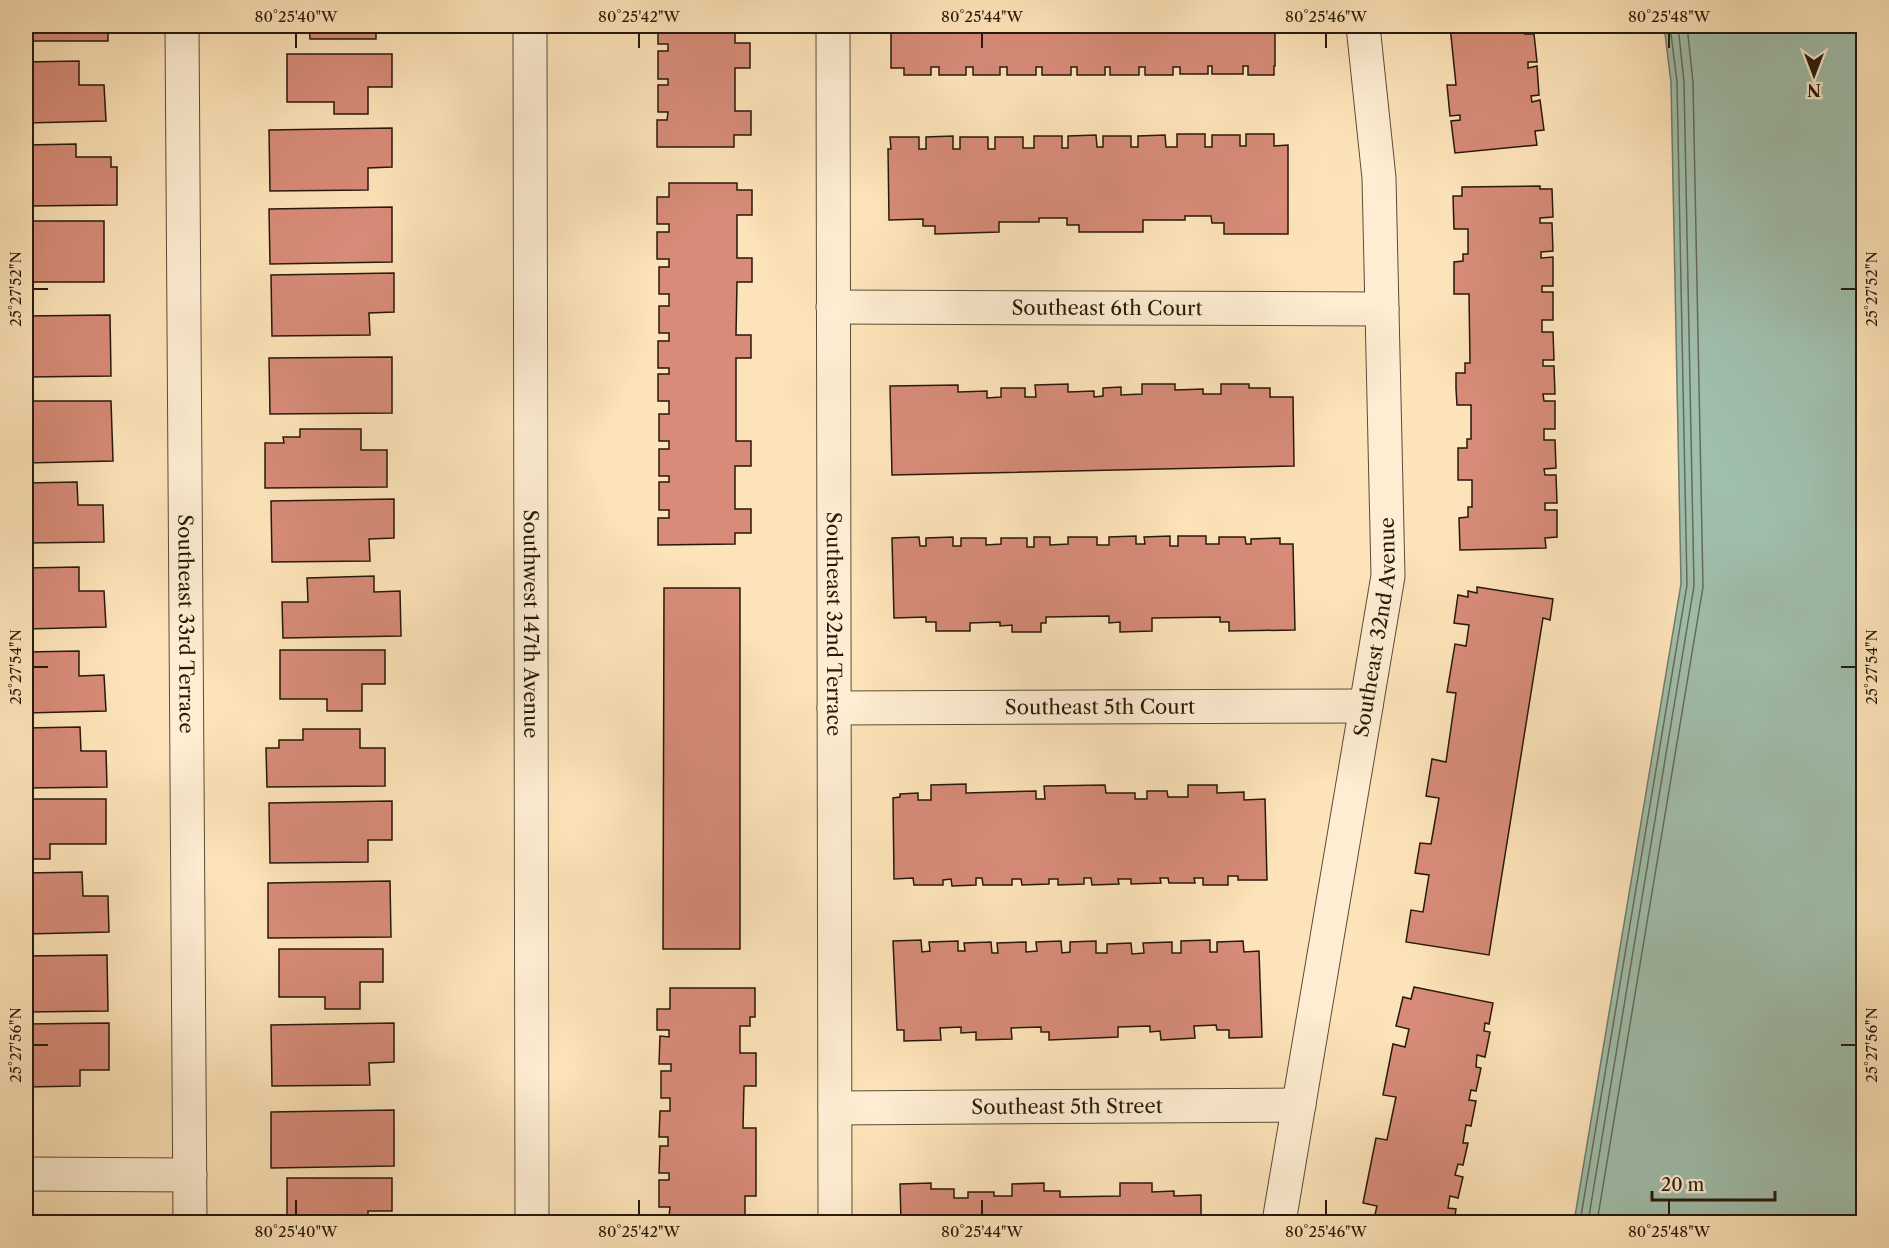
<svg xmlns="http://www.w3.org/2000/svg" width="1889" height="1248" font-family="'Libre Caslon Text',serif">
<rect width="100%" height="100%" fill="#fde3b9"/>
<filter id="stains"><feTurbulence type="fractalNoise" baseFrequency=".00333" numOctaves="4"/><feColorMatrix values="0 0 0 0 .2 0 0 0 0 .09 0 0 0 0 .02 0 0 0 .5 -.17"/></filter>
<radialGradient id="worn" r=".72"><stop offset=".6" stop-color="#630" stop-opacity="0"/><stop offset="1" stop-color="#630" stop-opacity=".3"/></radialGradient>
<path fill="#a0beac" stroke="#6f7c6b" stroke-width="1.5" d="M1664 26H1863V1222H1574L1681 584 1671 82Z"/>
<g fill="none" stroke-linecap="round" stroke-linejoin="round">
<path stroke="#636c5b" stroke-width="1.5" d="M1580 1222 1687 585 1677 82 1670 26
M1588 1222 1694 586 1684 82 1678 26
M1597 1222 1703 587 1693 82 1687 26"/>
</g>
<path fill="#d78b78" stroke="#261a0a" stroke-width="1.5" d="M26 26H108V41H26Z
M309 26H376V39H310Z
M658 26H735V43H750V68H735V111H751V135H734V147H657V120H667L668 112H658V85H668V79H658V51H668V44H658Z
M891 26H1275V66H1274V75H1248V66H1243V74H1212V66H1208V74H1180V67H1173V75H1145V67H1139V75H1110V67H1105V75H1077V67H1071V75H1042V67H1036V75H1007V67H1000V75H973V67H966V75H939V67H931V75H904V68H891Z
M1450 26H1524L1525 34H1534L1537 62H1528V68L1537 66 1539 95 1531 96 1532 102 1540 100 1544 130 1535 131 1537 145 1455 153 1451 121 1460 120V115L1450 116 1447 85H1456Z
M287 54H392V87H368V114H334V102H287Z
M79 61V85H104L106 121 26 123V62Z
M392 128V167L368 168V190L270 191 269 130Z
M1177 134H1205V147H1212V135H1240V146H1246V134H1274V146L1288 145V234H1224V223H1212L1211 216H1185V220H1143V232H1079V225H1067V218H1039V222H999V232L935 234V226H923V219L889 220 888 149H891L890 137H919V149H926V137L953 136V149H960V137H988V149H995V137H1023V148H1034V136H1062V148H1068V136L1096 135 1097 147H1103V136H1131V147H1138V136L1165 135 1166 147H1177Z
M76 144V157H111V167H117V205L26 206V145Z
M669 183H737V190H752V215H737V258H752V282H737L736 335H751V358H736V441H751V466H735V509H751V533H735V544L658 545V518H669V510H659V482H669V476H659V449H669V441H659V414H669V401H658V374H669V368H658V341H669V333H659V306H669V294H659V267H669V259H657V232H669V224H657V197H669Z
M1540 186V189H1552L1553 217 1540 218V223H1552L1553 251 1541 252V258L1553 257V286H1542V292H1553V320H1542V332H1553L1554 360H1543V366H1554L1555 394H1543L1544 401H1555V429H1544V440H1555L1556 468 1544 469 1545 475H1556L1557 503H1545V510H1557V537L1545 538 1546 548 1460 550 1459 518 1468 517V507H1472V480H1458V448H1467V439H1471V405H1457L1456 389V373H1465V363H1470L1469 294H1454V262L1463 261V254H1468V229H1454L1453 196H1462V187Z
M392 207V262L270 264 269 209Z
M26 221H104V282H26Z
M394 273V312L369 313 370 335 272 336 271 275Z
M110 315 111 376 26 377V316Z
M392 357V413L270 414 269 358Z
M1068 384V392L1094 391V397L1103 396V388L1121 387V395L1142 394V384H1175V390L1203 389V394H1221V384H1249V388H1270V397H1293L1294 466 892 475 890 386 958 385V392L987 391V398L1001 397V388H1025V397H1036L1035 385Z
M26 401H111L113 461 26 463Z
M300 429H361V450H387V487L265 488V443H284L283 437H300Z
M77 482 78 505H103L104 542 26 543V483Z
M394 499V538L369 539 370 561 272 562 271 501Z
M1136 536V544H1145L1144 537 1170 536V546H1178V536H1206V544H1219V537H1245L1246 544H1251V539L1280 538V544H1293L1295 630 1229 631V622H1220V617L1152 618V631L1120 632V622L1109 623V616L1046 617V623H1041V632H1012V625L1000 626V622L970 623V631H936V622H926V617L894 618 892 538 919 537 920 546H926V538L953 537V546H961V538H986V545L1001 544V538H1027V547H1034V537H1050V545L1068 544V537H1097V545H1109V537Z
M79 567V591H104L106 627 26 629V568Z
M374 576V592L400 591 401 636 283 638 282 602H308L307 578Z
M1477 587 1553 599 1550 620 1543 618 1489 955 1406 942 1411 910 1423 912 1429 875 1415 873 1420 843 1431 844 1439 798 1426 796 1432 759 1446 762 1456 693 1447 692 1455 644 1466 646 1469 625 1454 623 1458 595 1468 597V591L1477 593Z
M664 588H740V949H663Z
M280 650H385V684H362V711H327V699H280Z
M79 651V676L104 675 106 711 26 713V652Z
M80 727 81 751H106L107 787 26 788V728Z
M303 729H360V748H385V786L267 787 266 748H279V740H303Z
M966 784V793L1036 791V799H1045L1044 786 1105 785 1106 793H1135V799H1147V791H1167L1168 797H1188V785H1217V793L1244 792V800L1265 799 1267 880H1238V876H1228V885H1203V878H1194L1195 883H1169L1168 878H1160L1161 883 1131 884V879H1118L1119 884 1092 885 1091 878H1084V884L1058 885V879H1049V884L1022 885 1021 879H1012V885H983L982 878H976V885L952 886 951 879 943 880V885H914L913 878 894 879 893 798 900 797V794L918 793V800H931V785Z
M26 799H106V844H50V859H26Z
M392 801V840H368V862L270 863 269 803Z
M82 872 83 896H108L109 932 26 934V873Z
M390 881 391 937 268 938V883Z
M921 940 922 952 930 951 929 942 958 941V951H965L964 943 991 942 992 953H998L997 943 1026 942V952L1037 951 1036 942 1061 941 1062 953 1070 952V942L1096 941V953H1107V944L1131 943 1132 954 1144 953 1143 943 1172 942V953H1181V941L1210 940V952H1217V942L1243 941 1244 952 1259 951 1262 1037 1229 1038V1030H1217L1216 1025 1194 1026 1195 1038 1161 1040 1160 1031 1150 1032V1026L1118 1027V1037L1049 1040V1032H1041V1027L1011 1028 1012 1039 976 1040V1032L961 1033V1027L940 1028 941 1040 904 1041V1030H897L893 941Z
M279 949H383V982H360V1009H325V997H279Z
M107 955 108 1011 26 1012V956Z
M1414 987 1493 1003 1489 1024 1485 1023 1484 1031 1490 1032 1485 1057 1477 1055 1476 1067 1481 1068 1476 1091 1471 1090 1469 1100 1476 1101 1471 1126 1466 1125 1463 1143H1468L1463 1165 1458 1164 1455 1175 1463 1177 1458 1198 1450 1196 1448 1208 1456 1209 1454 1222H1363L1364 1217 1374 1219 1377 1206 1363 1203 1376 1138 1387 1140 1396 1097 1383 1095 1393 1044 1405 1047 1409 1029 1396 1026 1403 997 1411 999Z
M670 988H755V1017H750V1026H740V1053H756V1086H744L743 1128H756V1196H745V1222H657V1217H669L670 1207H659V1180H669V1173H659L660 1146H668V1137H659L660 1111H670V1098H661V1071H671V1064H659L660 1036 669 1037V1030H657V1009H670Z
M109 1023V1070H80V1086L26 1087V1024Z
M394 1023V1062L369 1063 370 1085 272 1086 271 1025Z
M394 1110V1166L271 1168V1112Z
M287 1178H392V1211H368V1222H287Z
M931 1183V1189H954V1198H968V1192H994V1196H1012V1184L1044 1183V1191H1060V1197L1120 1196V1183H1152V1192L1174 1191V1196L1201 1195V1222H901L900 1184Z"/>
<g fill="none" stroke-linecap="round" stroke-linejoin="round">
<g stroke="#5c4c36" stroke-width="35">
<g id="minor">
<path id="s1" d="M182 26 190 1222"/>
<path id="s2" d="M833 26 835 1222"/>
<path id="s3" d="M833 307 1382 309"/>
<path id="s4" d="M834 708 1366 706"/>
<path id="s5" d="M835 1108 1299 1105"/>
<path d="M26 1174 190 1175"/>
<path id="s6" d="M1279 1222 1388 576 1379 178 1363 26"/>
</g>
</g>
<g stroke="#5c4c36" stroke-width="35">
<g id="tertiary">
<path id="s7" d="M530 26 532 1222"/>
</g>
</g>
<use href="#minor" stroke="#feedd2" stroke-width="33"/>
<use href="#tertiary" stroke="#feedd2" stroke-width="33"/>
</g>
<path fill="none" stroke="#261a0a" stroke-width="2" d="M296 33V48M639 33V48M982 33V48M1326 33V48M1669 33V48M33 289H48M1841 289H1856M33 667H48M1841 667H1856M33 1045H48M1841 1045H1856M296 1200V1215M639 1200V1215M982 1200V1215M1326 1200V1215M1669 1200V1215"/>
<g text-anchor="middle" stroke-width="4.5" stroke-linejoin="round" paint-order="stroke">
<g font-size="20" fill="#261a0a" stroke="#feedd2">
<text dy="7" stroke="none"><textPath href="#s3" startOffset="274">Southeast 6th Court</textPath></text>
<text dy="7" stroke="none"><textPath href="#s1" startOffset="598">Southeast 33rd Terrace</textPath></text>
<text dy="7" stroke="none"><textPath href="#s7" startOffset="598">Southwest 147th Avenue</textPath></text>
<text dy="7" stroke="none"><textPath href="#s2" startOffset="598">Southeast 32nd Terrace</textPath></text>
<text dy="7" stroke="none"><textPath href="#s6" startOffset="603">Southeast 32nd Avenue</textPath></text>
<text dy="7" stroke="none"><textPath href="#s4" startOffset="266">Southeast 5th Court</textPath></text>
<text dy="7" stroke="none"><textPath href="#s5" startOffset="232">Southeast 5th Street</textPath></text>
</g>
</g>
<rect width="1889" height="1248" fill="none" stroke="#fde3b9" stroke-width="66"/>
<g transform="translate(1814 75) rotate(180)" stroke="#feedd2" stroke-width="4.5" paint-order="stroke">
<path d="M0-4.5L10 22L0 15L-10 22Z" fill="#261a0a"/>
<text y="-9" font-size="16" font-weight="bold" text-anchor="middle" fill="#261a0a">N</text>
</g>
<path d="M1652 1191v9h123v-9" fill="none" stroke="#261a0a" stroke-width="3"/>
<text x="1661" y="1191" font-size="18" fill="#261a0a" stroke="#feedd2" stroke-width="4.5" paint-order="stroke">20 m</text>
<rect x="33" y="33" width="1823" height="1182" fill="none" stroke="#261a0a" stroke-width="2"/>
<g font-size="15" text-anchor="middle" fill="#261a0a">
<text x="296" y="22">80°25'40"W</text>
<text x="639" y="22">80°25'42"W</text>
<text x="982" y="22">80°25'44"W</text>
<text x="1326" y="22">80°25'46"W</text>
<text x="1669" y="22">80°25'48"W</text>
<text transform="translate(1872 289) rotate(-90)" y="5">25°27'52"N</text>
<text transform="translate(16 289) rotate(-90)" y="5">25°27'52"N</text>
<text transform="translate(1872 667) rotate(-90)" y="5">25°27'54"N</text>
<text transform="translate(16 667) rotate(-90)" y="5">25°27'54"N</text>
<text transform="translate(1872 1045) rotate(-90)" y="5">25°27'56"N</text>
<text transform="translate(16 1045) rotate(-90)" y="5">25°27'56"N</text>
<text x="296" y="1237">80°25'40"W</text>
<text x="639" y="1237">80°25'42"W</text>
<text x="982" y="1237">80°25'44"W</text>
<text x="1326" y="1237">80°25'46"W</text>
<text x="1669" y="1237">80°25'48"W</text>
</g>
<rect width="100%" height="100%" filter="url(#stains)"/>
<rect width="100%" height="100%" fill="url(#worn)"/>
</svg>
